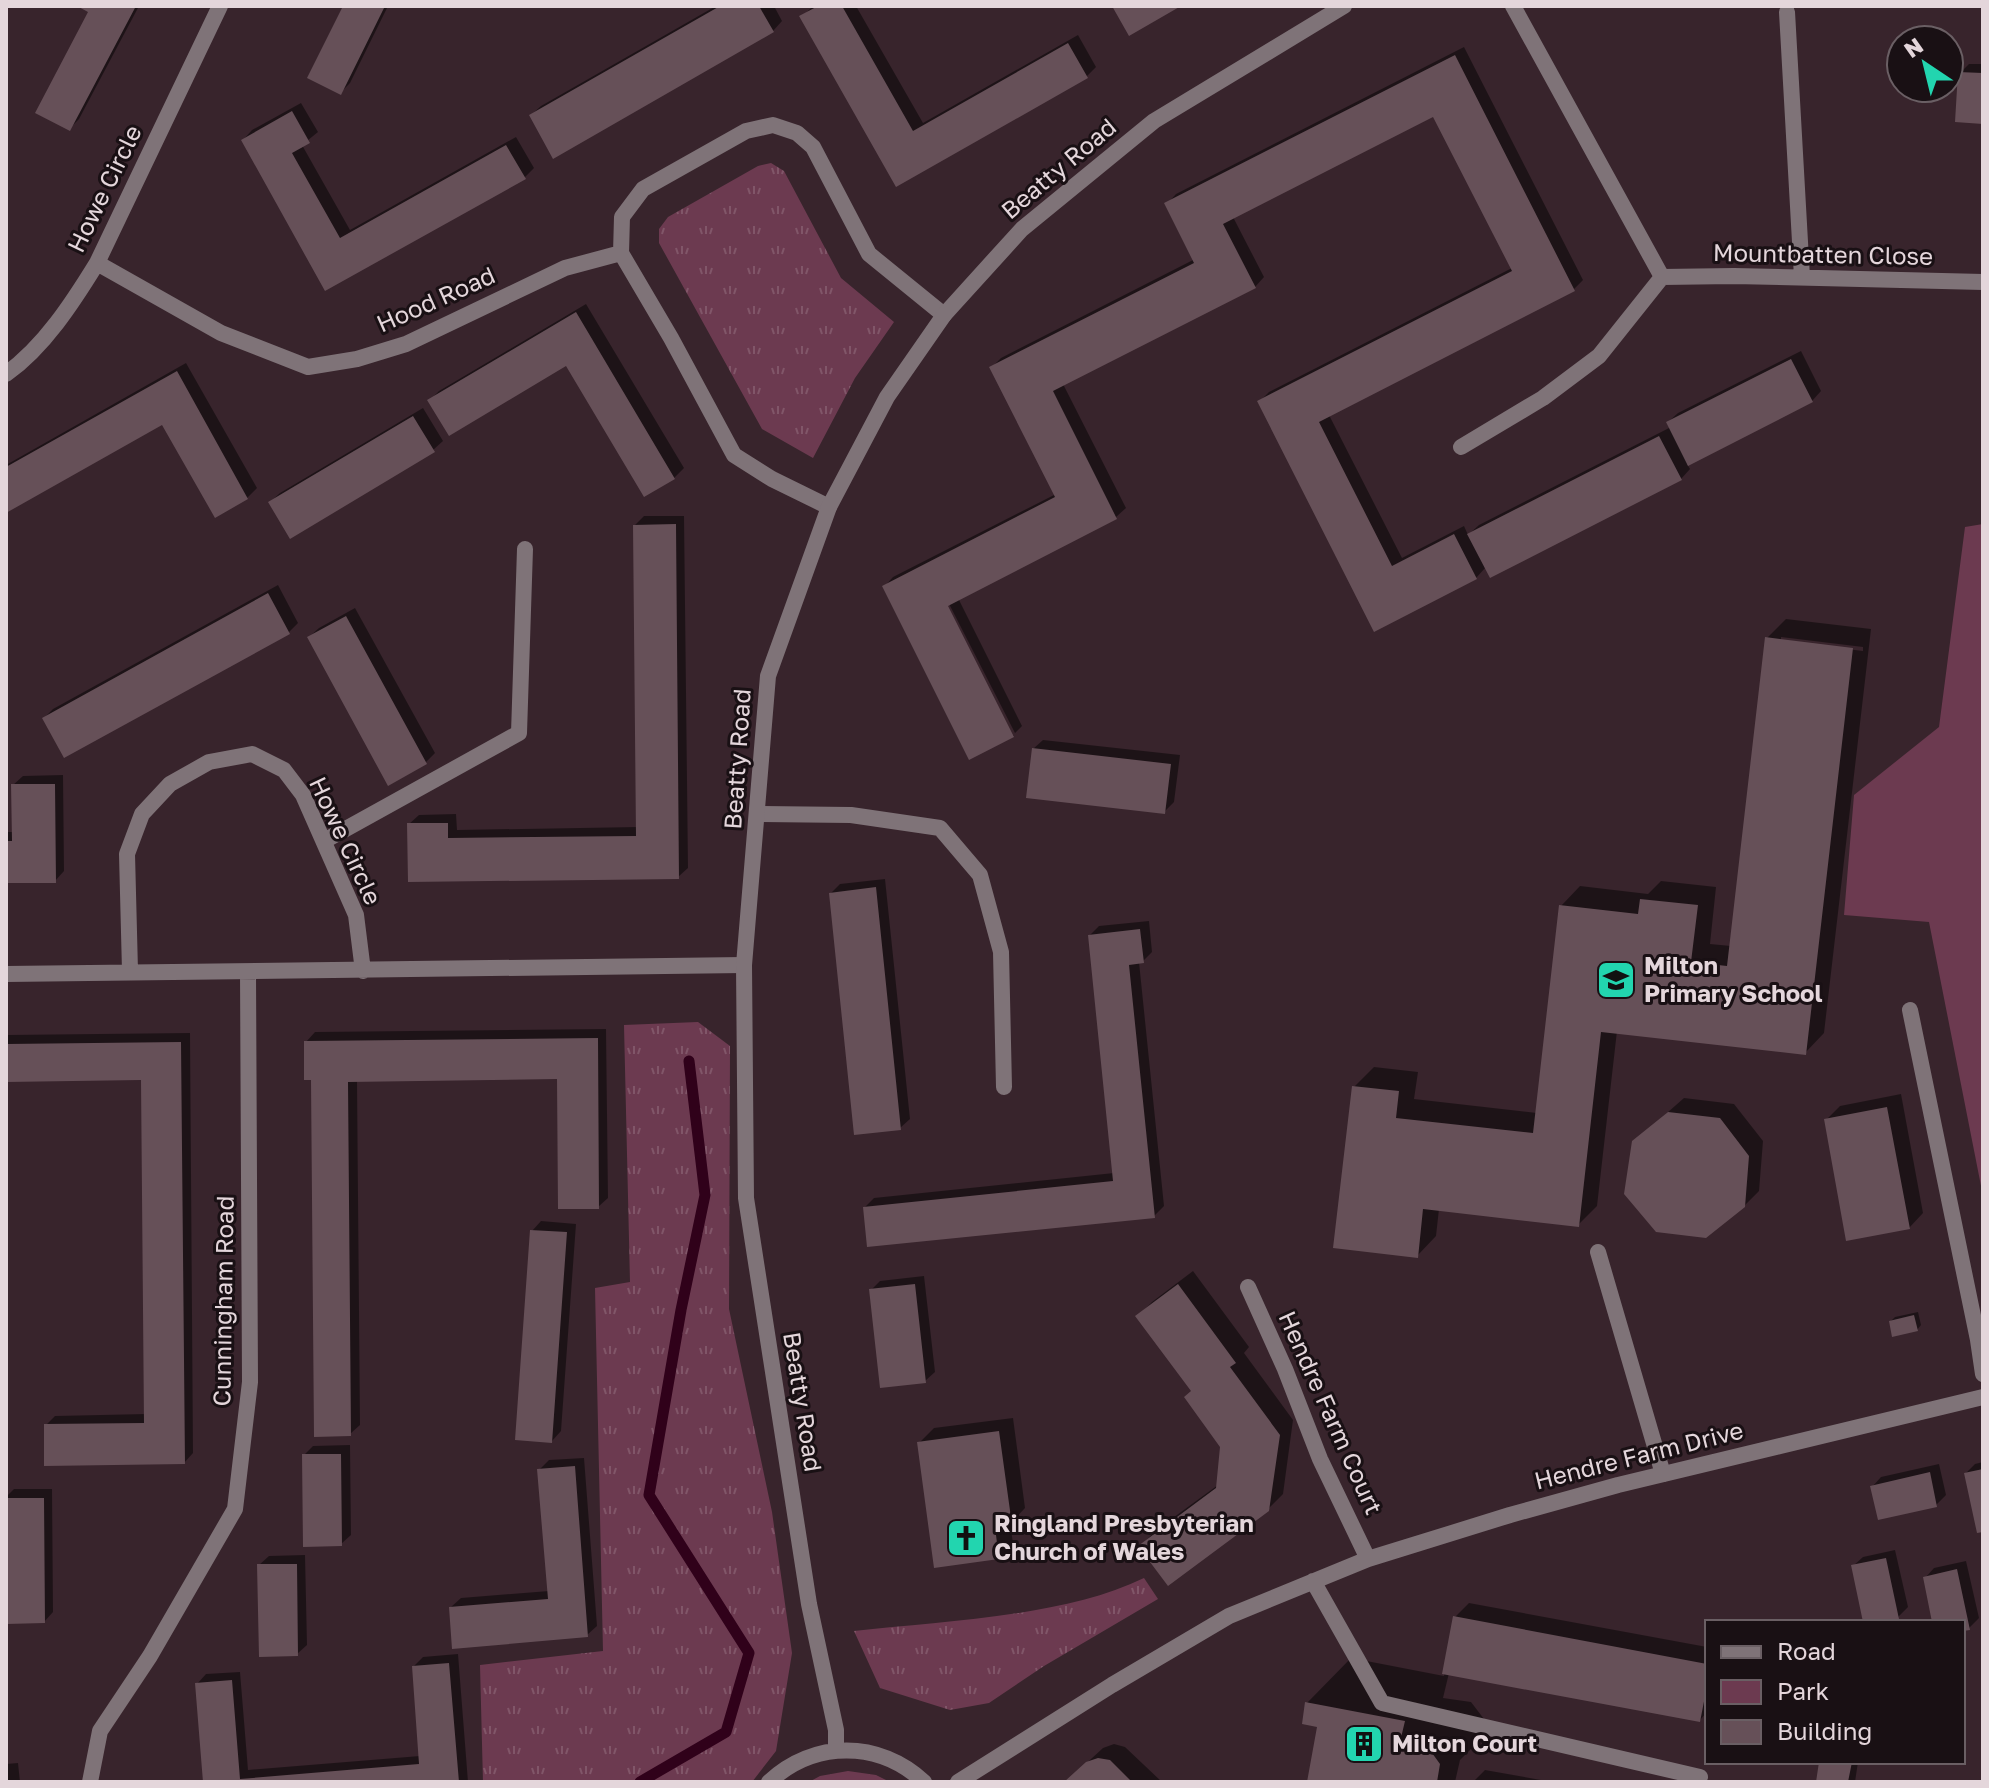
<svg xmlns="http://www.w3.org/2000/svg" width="1989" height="1788" font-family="'Golos Text',sans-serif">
<defs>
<pattern id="grass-tufts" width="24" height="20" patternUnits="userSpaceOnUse" patternTransform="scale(2)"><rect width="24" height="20" fill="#6c3a50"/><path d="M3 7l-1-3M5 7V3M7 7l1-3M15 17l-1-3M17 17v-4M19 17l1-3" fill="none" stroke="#815669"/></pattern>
</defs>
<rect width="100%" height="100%" fill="#38242c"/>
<path fill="url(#grass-tufts)" d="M771 163 784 171 841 278 894 322 855 378 813 458 762 429 659 243V229L668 217 758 166Z
M698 1022 730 1046 729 1309 772 1512 792 1653 776 1751 752 1782H483L480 1665 603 1651 595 1288 630 1282 624 1025Z
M1144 1578 1158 1599 1044 1666 989 1703 950 1710 880 1688 854 1631C943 1621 1064 1617 1144 1578Z
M848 1771 876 1775 890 1782H809L820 1776Z"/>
<path fill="#6c3a50" d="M1983 524V1196L1929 922 1844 915 1854 795 1939 727 1965 527Z"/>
<path fill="#0007" fill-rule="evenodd" d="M82 6H139L79 119 69 129 91 11Z
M345 6H388L350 83 341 92Z
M716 6H774L782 21 773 31 531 115 541 106Z
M813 6H856L923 123 1078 35 1096 67 1087 76 897 184 802 17Z
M1464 47 1583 280 1573 290 1329 415 1402 558 1464 526 1468 535 1479 525 1671 427 1668 422 1678 413 1801 351 1821 391 1812 401 1687 464 1690 469 1681 479 1486 567 1476 578 1375 629 1259 402 1269 392 1512 268 1434 114 1233 217 1264 277 1255 287 1063 384 1126 508 1116 517 958 598 1022 726 1015 733 945 596 941 598 1011 735H1014L970 757 884 587 893 577 1056 494 991 368 1001 358 1195 259 1167 204 1176 194Z
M1969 64H1983V122L1960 73Z
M301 103 318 132 302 145 350 230 516 137 534 168 525 177 326 288 243 140 252 130Z
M586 304 684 468 674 478 567 363 430 400 439 391Z
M186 363 257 488 247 498 163 422 6 510V465Z
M423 408 443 441 433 450 270 502 280 493Z
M644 516H684L688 868 678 877 410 880 409 824 419 815 456 814 457 830 638 827 635 525Z
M278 585 298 623 289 632 44 718 53 709Z
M355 608 435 753 425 763 309 637 319 628Z
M1786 619 1871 629 1824 1033 1805 1053 1617 1031 1597 1206 1578 1225 1439 1209 1436 1236 1417 1256 1354 1087 1374 1067 1418 1072 1414 1099 1537 1113 1561 906 1580 886 1648 894 1661 881 1716 887 1710 944 1731 946 1767 638ZM1781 637 1863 647V651L1781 641Z
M1043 740 1180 755 1174 802 1164 812 1033 749Z
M63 775 64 871 55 881H6V832H14L13 785 23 776Z
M885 879 910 1119 900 1128 831 893 840 884Z
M1149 921 1152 952 1143 961 1139 962 1164 1206 1154 1216 865 1207 874 1198 1114 1173 1090 935 1099 926Z
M606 1029 608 1198 598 1207 559 1077 357 1080 360 1425 350 1434 313 1078 306 1042 315 1032Z
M190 1033 193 1453 184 1463 46 1425 55 1416 146 1414 143 1078 6 1080V1035Z
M1901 1094 1923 1213 1909 1228 1826 1120 1840 1106Z
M1684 1098 1734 1104 1763 1141 1759 1191 1744 1206 1634 1142Z
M541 1221 576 1224 561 1431 552 1441 532 1231Z
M1193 1271 1249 1347 1244 1353 1293 1420 1283 1494 1268 1509 1141 1546 1155 1531 1218 1485 1223 1446 1193 1390 1138 1316 1152 1302Z
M924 1276 935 1372 925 1381 871 1290 880 1281Z
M1918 1312 1921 1325 1917 1330 1891 1321 1895 1317Z
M1013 1418 1025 1508 1010 1524 1013 1543 998 1558 919 1443 934 1428Z
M350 1445 351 1535 341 1544 304 1455 313 1446Z
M584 1458 597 1626 587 1635 451 1607 461 1598 549 1591 539 1470 549 1460Z
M1983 1462V1530L1966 1473 1975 1464Z
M1939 1464 1946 1495 1936 1505 1872 1487 1881 1477Z
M14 1489H52L53 1612 44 1622H6V1497Z
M1895 1550 1908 1607 1898 1617 1866 1622 1853 1566 1863 1557Z
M305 1555 307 1645 297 1654 259 1565 269 1556Z
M1966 1561 1979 1618 1969 1628 1963 1629V1622H1934L1925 1578 1934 1568Z
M1469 1603 1707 1647V1712L1700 1720 1449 1673 1443 1698 1471 1702 1484 1719 1480 1740 1460 1760 1455 1782H1309L1319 1726 1307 1703 1351 1658 1444 1676 1455 1617Z
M458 1654 468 1782H205L197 1684 206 1674 240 1672 248 1770 420 1756 414 1666 423 1657Z
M1114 1744 1125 1747 1162 1782H1066L1103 1748Z
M1821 1762H1858L1855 1782H1818Z
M18 1763 20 1782H6V1764Z
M1485 1770 1552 1782H1473Z"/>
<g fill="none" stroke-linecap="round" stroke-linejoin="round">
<path stroke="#30011a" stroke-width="11" d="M640 1782 726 1732 749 1653 649 1495 681 1310 705 1195 689 1061"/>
</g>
<path fill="#665058" d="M77 6H136L70 131 35 113 88 12Z
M343 6H385L341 95 307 78Z
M720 6H759L774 32 553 159 529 115Z
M818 6H842L913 131 1068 43 1088 78 896 187 799 16Z
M1112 6H1181L1129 36Z
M1455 55 1575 291 1319 422 1392 566 1454 534 1477 579 1374 632 1257 401 1512 271 1433 117 1223 224 1256 288 1053 391 1117 519 948 606 1014 737 969 760 882 586 1055 497 989 367 1194 263 1164 203Z
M1958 72 1983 73V124L1955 122Z
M292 111 310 143 292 153 340 238 506 145 526 179 325 291 241 140Z
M576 312 675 479 644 497 566 366 449 436 427 400Z
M1791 359 1813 402 1688 466 1666 422Z
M177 371 248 499 215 518 162 425 6 513V467Z
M413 416 435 452 290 539 268 502Z
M1659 436 1682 480 1490 578 1467 534Z
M676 524 679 879 408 882 407 823H448V838L636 836 633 525Z
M268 593 290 634 64 758 42 718Z
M346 616 427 764 388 786 307 637Z
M1765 637 1853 648 1806 1055 1601 1032 1579 1227 1423 1209 1418 1258 1333 1248 1352 1086 1399 1091 1396 1118 1533 1133 1559 905 1638 914 1640 899 1698 905 1691 962 1727 966Z
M1032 748 1171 764 1165 814 1026 798Z
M11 784H55L56 883H6V841H12Z
M876 887 901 1130 854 1135 829 893Z
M1140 929 1144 963 1129 965 1155 1218 867 1247 863 1207 1113 1181 1088 935Z
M598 1038 599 1209H558L557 1079 348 1082 351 1436 314 1437 311 1080H304V1041Z
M181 1042 185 1464 44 1466V1424L144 1423 141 1080 6 1082V1044Z
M1887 1107 1910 1229 1846 1241 1824 1119Z
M1668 1112 1720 1118 1749 1156 1745 1207 1706 1238 1656 1232 1624 1194 1632 1141Z
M530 1230 567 1232 552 1443 515 1440Z
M915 1284 926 1383 880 1388 869 1289Z
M1178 1284 1236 1363 1230 1367 1280 1435 1269 1511 1168 1586 1138 1546 1216 1488 1220 1447 1184 1397 1191 1391 1135 1316Z
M1914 1315 1918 1331 1892 1337 1889 1321Z
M999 1431 1012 1525 995 1527 999 1559 934 1568 917 1442Z
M302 1454H341L342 1546 303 1547Z
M575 1466 588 1637 452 1649 449 1607 548 1599 537 1469Z
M1983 1469V1532L1977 1533 1964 1473Z
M1930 1472 1937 1507 1878 1520 1870 1486Z
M6 1498H44L45 1623 6 1624Z
M1886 1558 1899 1619 1863 1622 1851 1565Z
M257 1564H297L298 1656 259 1657Z
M1957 1569 1970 1630 1963 1631V1622H1932L1923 1577Z
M1453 1616 1707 1664V1686L1700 1722 1442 1674Z
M449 1663 459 1782H203L195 1683 232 1680 240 1779 419 1764 412 1666Z
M1305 1702 1405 1721 1400 1742 1427 1746 1440 1764 1437 1782H1307L1317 1727 1302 1724Z
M1098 1758 1110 1760 1132 1782H1064L1086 1762Z
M1819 1762H1852L1848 1782H1816Z"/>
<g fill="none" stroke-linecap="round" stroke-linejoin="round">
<path stroke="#7f7378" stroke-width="16" d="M324 841 519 733 525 549
M1910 1010 1978 1340 1983 1374
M1598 1252 1663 1474"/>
<path stroke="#7f7378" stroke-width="16" d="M1787 12 1802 277
M97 263 221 333 308 367 357 359 406 344 565 268 621 253
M1662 277 1734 276 1983 282
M6 374C44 347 73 302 97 263L220 6
M1461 447 1543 398 1599 356 1662 277 1513 6
M829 507 772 479 734 455 671 338 621 253 622 217 643 189 746 131 773 125 797 133 813 147 869 254 944 315
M758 814 851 815 940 828 980 875 1001 952 1004 1087
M130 971 127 854 142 814 170 784 209 762 252 754 284 770 303 795 356 915 363 971
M6 974 744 965
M1248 1287 1285 1369 1320 1459 1368 1559
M1313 1581 1382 1703 1700 1777
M90 1782 100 1731 150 1656 235 1509 250 1382 248 973
M958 1782 1112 1685 1229 1616 1368 1559 1510 1515 1618 1485 1983 1397"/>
<path stroke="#7f7378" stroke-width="16" d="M836 1750V1730L809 1604 746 1198 744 965 768 676 829 507 887 397 944 315 1022 229 1154 121 1344 6
M769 1782C814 1740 879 1740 924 1782"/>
</g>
<defs>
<g id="school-square" transform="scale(2)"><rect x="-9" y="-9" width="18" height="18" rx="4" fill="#22d5af" stroke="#191014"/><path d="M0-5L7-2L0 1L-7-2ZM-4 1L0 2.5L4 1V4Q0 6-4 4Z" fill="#111"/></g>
<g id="church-square" transform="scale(2)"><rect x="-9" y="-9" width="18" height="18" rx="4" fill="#22d5af" stroke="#191014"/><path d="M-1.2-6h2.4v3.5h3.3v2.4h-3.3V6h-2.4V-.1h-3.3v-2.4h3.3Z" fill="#111"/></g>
<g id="building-square" transform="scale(2)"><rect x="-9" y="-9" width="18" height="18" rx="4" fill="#22d5af" stroke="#191014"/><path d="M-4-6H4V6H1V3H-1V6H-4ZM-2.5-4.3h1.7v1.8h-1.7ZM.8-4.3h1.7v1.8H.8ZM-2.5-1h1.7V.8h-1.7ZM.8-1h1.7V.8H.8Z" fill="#111"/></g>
</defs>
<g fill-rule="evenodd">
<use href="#school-square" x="1616" y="980"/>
<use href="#church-square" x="966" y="1538"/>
<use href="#building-square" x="1364" y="1744"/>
</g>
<g text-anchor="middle" stroke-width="6" stroke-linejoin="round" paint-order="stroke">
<g font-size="24" fill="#e4d6db" stroke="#191014">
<text transform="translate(1059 169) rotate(-40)" y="8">Beatty Road</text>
<text transform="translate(105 189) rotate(-64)" y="8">Howe Circle</text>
<text transform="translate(1823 255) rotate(1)" y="8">Mountbatten Close</text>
<text transform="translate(436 300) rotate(-24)" y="8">Hood Road</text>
<text transform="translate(738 759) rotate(-86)" y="8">Beatty Road</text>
<text transform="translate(345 841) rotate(65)" y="8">Howe Circle</text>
<text transform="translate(224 1301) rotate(-89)" y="8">Cunningham Road</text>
<text transform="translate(802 1402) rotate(81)" y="8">Beatty Road</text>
<text transform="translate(1330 1413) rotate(66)" y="8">Hendre Farm Court</text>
<text transform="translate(1639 1456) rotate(-14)" y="8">Hendre Farm Drive</text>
</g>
<g font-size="24" font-weight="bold" fill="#e4d6db" stroke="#191014" text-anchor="start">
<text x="1644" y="974">Milton<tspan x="1644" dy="28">Primary School</tspan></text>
<text x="994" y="1532">Ringland Presbyterian<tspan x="994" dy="28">Church of Wales</tspan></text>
<text x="1392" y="1752">Milton Court</text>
</g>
</g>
<rect width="1989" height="1788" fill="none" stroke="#e4d6db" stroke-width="16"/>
<rect x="1705" y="1620" width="260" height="144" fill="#191014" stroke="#6a5f64" stroke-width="2"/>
<rect x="1721" y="1646" width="40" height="12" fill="#7f7378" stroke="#6a5f64" stroke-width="2"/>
<text x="1777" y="1660" font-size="24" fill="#e4d6db">Road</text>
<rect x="1721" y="1680" width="40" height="24" fill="#6c3a50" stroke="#6a5f64" stroke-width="2"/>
<text x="1777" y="1700" font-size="24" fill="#e4d6db">Park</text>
<rect x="1721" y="1720" width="40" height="24" fill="#665058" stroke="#6a5f64" stroke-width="2"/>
<text x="1777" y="1740" font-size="24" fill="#e4d6db">Building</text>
<g transform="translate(1925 64) rotate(325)"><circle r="38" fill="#191014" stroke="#6a5f64" stroke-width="2"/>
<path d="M0-6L14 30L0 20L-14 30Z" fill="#22d5af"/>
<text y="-12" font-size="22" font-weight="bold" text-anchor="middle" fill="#e4d6db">N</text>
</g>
</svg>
